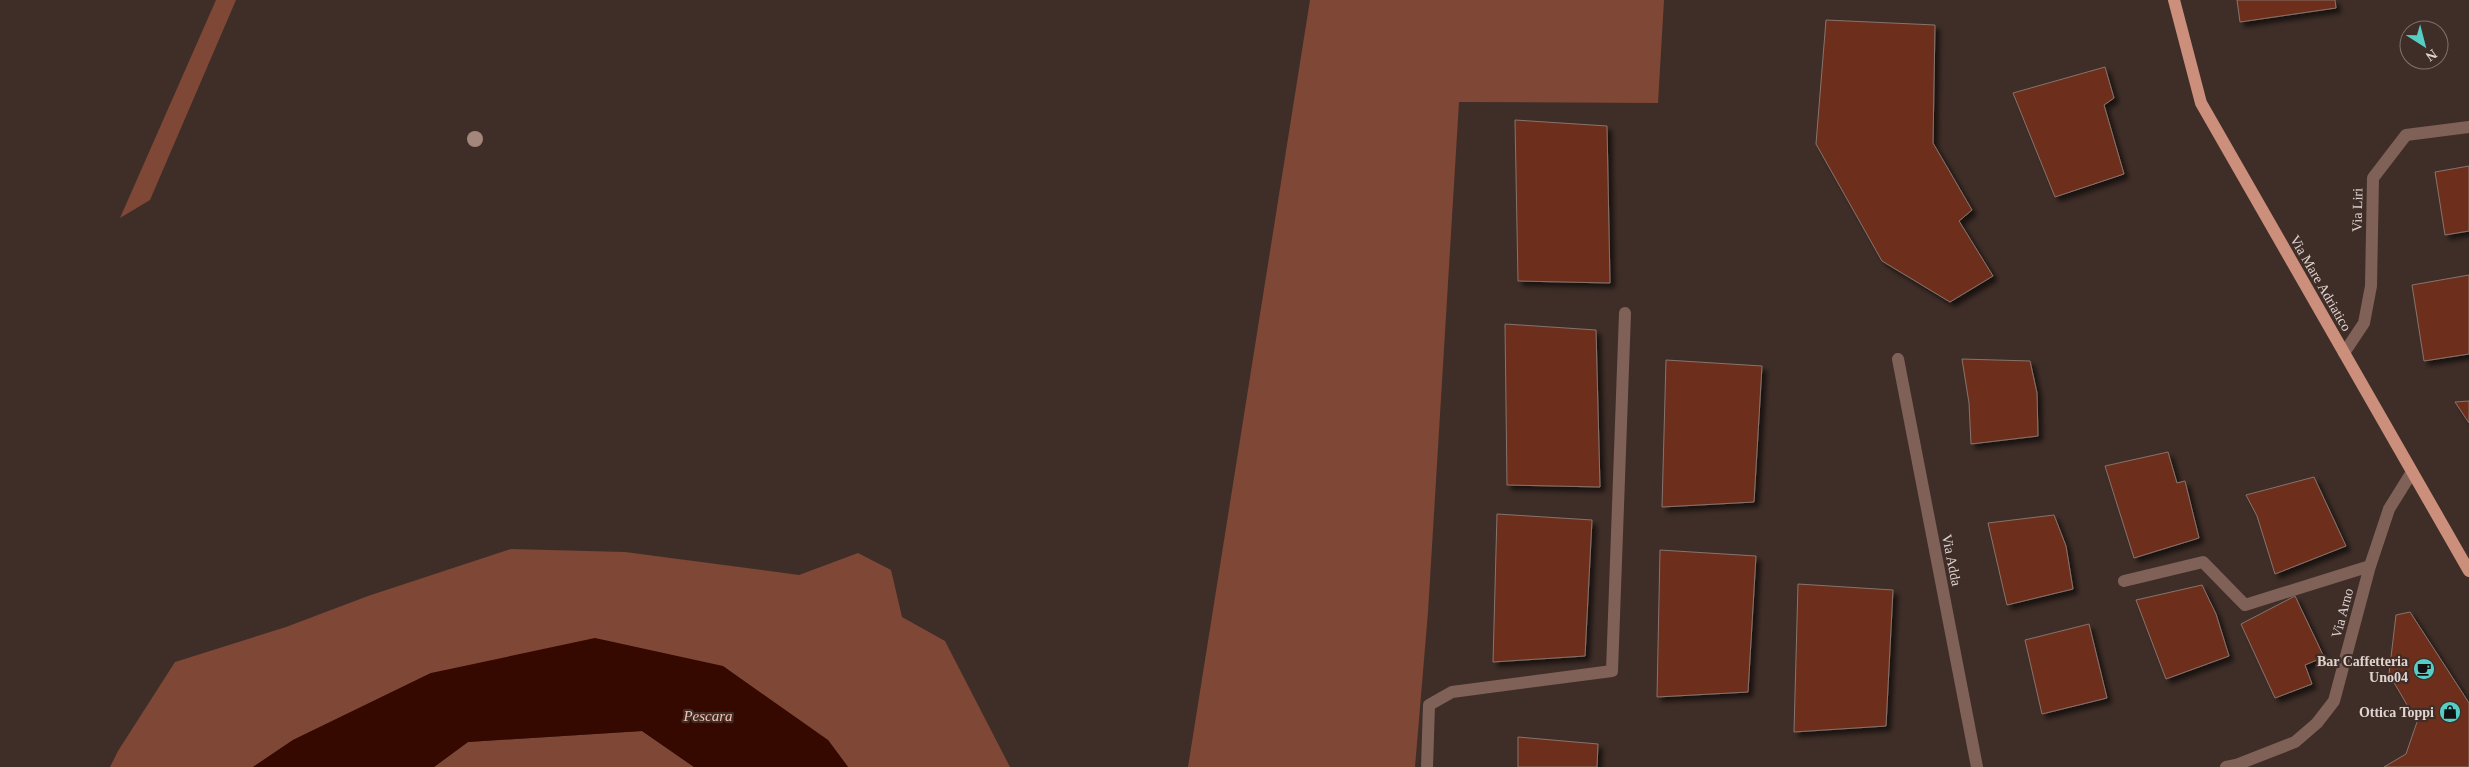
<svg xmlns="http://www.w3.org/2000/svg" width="2469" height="767" font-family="Georgia,serif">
<defs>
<filter id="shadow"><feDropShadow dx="4.5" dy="4.5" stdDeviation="2.5" flood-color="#0009"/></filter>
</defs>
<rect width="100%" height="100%" fill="#3f2e28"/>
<path fill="#7f4735" d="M216 0H236L150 200 120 218Z
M1310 0H1664L1658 103 1459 102 1428 612 1415 767H1188Z
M511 549 625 552 799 575 858 553 891 570 902 617 945 641 1010 767H848L828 740 431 673 293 740 253 767H110L118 751 175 662 286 627 368 596Z
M642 731 694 767H434L468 742Z"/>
<path fill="#350800" d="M595 638 723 666 828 740 848 767H694L642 731 468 742 434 767H253L293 740 431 673Z"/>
<path fill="#6d2f1a" stroke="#87736c" filter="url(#shadow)" d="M2237 0H2335L2336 8 2240 22Z
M1826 20 1935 25 1933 143 1972 210 1959 221 1993 276 1950 302 1882 261 1816 144Z
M2105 67 2114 98 2104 105 2124 174 2055 197 2013 93Z
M1515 120 1607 126 1610 283 1518 281Z
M2469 166V231L2445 235 2435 172Z
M2469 275V354L2424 361 2412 285Z
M1505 324 1596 330 1600 487 1507 485Z
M1962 359 2030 361 2037 393 2038 436 1971 444 1969 403Z
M1666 360 1762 366 1754 502 1662 507Z
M2469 401V423L2455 402Z
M2168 452 2177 483 2185 481 2199 538 2134 558 2105 466Z
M2314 477 2346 546 2275 574 2257 516 2246 495Z
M1497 514 1592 520 1585 656 1493 662Z
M2054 515 2066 546 2073 589 2007 605 1988 523Z
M1660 550 1756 556 1748 692 1657 697Z
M1798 584 1893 590 1886 726 1794 732Z
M2202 585 2216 614 2229 656 2166 679 2136 600Z
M2295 596 2324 657 2305 665 2312 684 2275 698 2241 624Z
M2410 612 2469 703V767H2384L2406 754 2417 722 2389 674 2396 615Z
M2089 624 2107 698 2042 714 2025 640Z
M1518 737 1598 744 1597 767H1518Z"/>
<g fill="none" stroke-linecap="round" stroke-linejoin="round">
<path stroke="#806158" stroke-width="12" d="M2344 353 2364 323 2371 286 2373 178 2406 135 2469 127
M1898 359 1977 767
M2124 581 2203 562 2245 605 2370 566
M1427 767 1429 705 1452 692 1612 671 1625 313
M2226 767 2236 765 2295 742 2317 723 2334 701 2370 566 2389 509 2412 472"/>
<path stroke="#cc8f7b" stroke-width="12" d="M2174 0 2201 103 2469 571"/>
</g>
<circle fill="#a4877c" cx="475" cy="139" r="8"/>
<defs>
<g id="cafe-disc" transform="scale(1.125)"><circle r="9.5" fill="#55cec5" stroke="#3f2e28"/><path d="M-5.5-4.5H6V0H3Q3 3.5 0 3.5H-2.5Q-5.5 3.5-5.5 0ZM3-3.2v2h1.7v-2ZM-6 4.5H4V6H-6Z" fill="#111"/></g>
<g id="shop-disc" transform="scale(1.125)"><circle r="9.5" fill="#55cec5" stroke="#3f2e28"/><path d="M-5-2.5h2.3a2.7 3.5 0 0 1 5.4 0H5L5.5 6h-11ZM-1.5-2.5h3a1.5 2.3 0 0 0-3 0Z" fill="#111"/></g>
</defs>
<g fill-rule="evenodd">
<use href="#cafe-disc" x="2424" y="669"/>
<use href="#shop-disc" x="2450" y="712"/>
</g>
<g text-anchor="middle" stroke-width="4.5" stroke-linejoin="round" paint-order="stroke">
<g font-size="14" fill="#e0d4d1" stroke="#3f2e28">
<text transform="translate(2357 210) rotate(-89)" y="5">Via Liri</text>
<text transform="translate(2321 283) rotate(60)" y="5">Via Mare Adriatico</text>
<text transform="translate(1952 560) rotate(79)" y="5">Via Adda</text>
<text transform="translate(2342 613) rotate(-75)" y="5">Via Arno</text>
</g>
<g font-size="14" font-weight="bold" fill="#e0d4d1" stroke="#3f2e28" text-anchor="end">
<text x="2408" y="666">Bar Caffetteria<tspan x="2408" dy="16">Uno04</tspan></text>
<text x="2434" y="717">Ottica Toppi</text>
</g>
<g font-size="15" font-style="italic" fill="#fbbfac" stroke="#3f2e28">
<text x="708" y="721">Pescara</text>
</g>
</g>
<g transform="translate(2424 45) rotate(144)"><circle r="24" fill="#3f2e28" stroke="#7f706c"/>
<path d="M0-4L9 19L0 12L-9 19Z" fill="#55cec5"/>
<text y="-8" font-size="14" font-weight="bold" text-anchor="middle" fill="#e0d4d1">N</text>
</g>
</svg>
